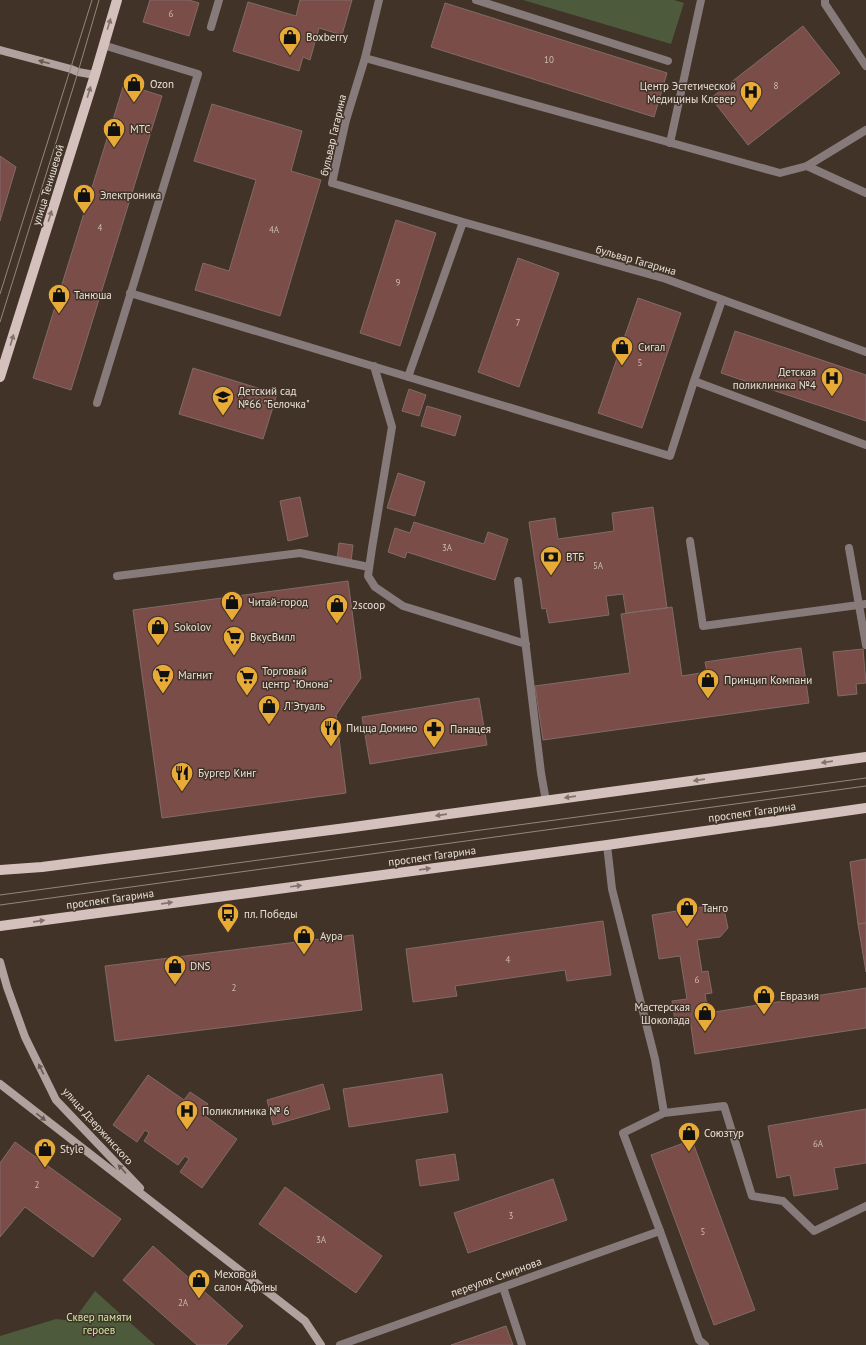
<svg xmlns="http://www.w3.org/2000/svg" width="866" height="1345" font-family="'PT Sans',sans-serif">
<rect width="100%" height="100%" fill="#413327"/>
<path fill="#4d5a3b" d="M523 0H674L684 3 671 44Z
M95 1291 155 1345H0V1336L56 1319 73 1321Z"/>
<path fill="#7b4d48" stroke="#816b68" d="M150 0H189L199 3 189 36 143 22Z
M300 0H352L342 35 319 28 310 60 303 57 299 71 233 51 248 2 296 16Z
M445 3 667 73 654 117 431 47Z
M803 26 840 73 748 145 711 98Z
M124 84 162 96 71 390 33 378Z
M212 104 302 131 291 171 321 180 280 316 195 290 203 263 229 271 256 180 194 161Z
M0 156 16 167 0 221Z
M396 220 436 233 400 346 360 333Z
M518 258 559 273 519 387 478 372Z
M638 298 681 313 642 428 598 413Z
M735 331 866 375V421L721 373Z
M193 368 277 394 263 439 179 414Z
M409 389 426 395 419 416 402 411Z
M427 406 461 416 455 436 421 426Z
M398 473 425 482 415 516 387 508Z
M300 497 308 536 288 541 280 501Z
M653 507 667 608 626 613 623 594 606 596 609 615 549 623 546 608 542 609 529 522 555 518 558 539 614 531 612 513Z
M414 522 484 544 488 532 508 539 495 580 407 552 405 558 388 552 395 528 410 533Z
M339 543 353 545 351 562 337 560Z
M348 581 361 678 336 715 346 793 162 818 133 610Z
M672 607 682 676 707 672 705 662 801 648 809 703 543 740 535 686 630 673 621 614Z
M863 649 866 683 856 684 857 694 838 696 833 652Z
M479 698 487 745 370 764 362 717Z
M866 859V923L858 924 850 862Z
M714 905 725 914 728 928 720 937 697 940 702 972 708 971 712 993 705 994 708 1013 866 988V1028L695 1054 690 1019 675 1021 672 1001 687 999 680 956 659 959 652 915Z
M603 921 611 975 567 981 565 970 455 986 457 996 413 1002 406 949Z
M866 923V972L858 924Z
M353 935 362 1010 115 1041 105 966Z
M442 1074 448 1112 349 1127 343 1089Z
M148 1075 184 1100 190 1092 208 1104 201 1113 237 1139 202 1188 180 1172 189 1159 185 1156 178 1165 144 1141 149 1133 145 1130 137 1142 113 1125Z
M323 1084 330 1109 273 1125 267 1100Z
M866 1109V1163L834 1168 838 1189 794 1196 790 1175 777 1178 768 1126Z
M692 1140 755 1310 714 1325 651 1155Z
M15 1142 121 1219 93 1257 25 1207 0 1237V1163Z
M455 1154 459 1180 420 1186 416 1160Z
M553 1179 567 1220 468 1253 454 1213Z
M285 1187 382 1256 356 1293 259 1224Z
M153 1246 243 1326 226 1345H197L123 1280Z
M506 1326 513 1345H451Z"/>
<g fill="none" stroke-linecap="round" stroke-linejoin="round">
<path stroke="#867b7a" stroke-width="8" d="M476 0 668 61
M825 0V4L866 66
M211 27 219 0
M365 58 379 0
M346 120 332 183 463 222 666 279 866 352
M670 143 701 0
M807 166 866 130
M130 293C311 346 490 402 670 456L694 381 866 445
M374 366 392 427 372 548 368 576 375 587 403 606 526 644
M408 377 463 222
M694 381 722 300
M97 403 198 74 103 45
M690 541 703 626 866 604
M849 548 866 645
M117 576 300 553 369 567
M518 581 541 773 546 801
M607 845 612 889 655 1059 664 1113 623 1133 660 1231 699 1340 705 1345
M664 1113 724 1106 752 1196 783 1201 814 1231 866 1206
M503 1287 522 1345"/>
<path stroke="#867b7a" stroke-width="8" d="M346 120 365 58 780 173 807 166 866 193
M340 1345 660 1231"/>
<path stroke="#b2a29f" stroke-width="8" d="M0 50 71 69 78 72 95 75
M0 962 7 987 25 1037 56 1100 140 1188
M0 1084 305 1321 321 1345"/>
<path stroke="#d4c0bc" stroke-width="10" d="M0 377 95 75 117 0
M0 870 42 867 346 828 866 757
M0 926 607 845 866 808"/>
<path stroke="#93877d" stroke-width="1" d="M0 294 92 0
M0 322 78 72 99 0
M0 895 866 778
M0 905 866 786"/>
</g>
<defs><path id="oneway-solid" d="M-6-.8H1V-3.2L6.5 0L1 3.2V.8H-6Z"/></defs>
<g fill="#83726a">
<use href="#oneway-solid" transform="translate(109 24) rotate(-73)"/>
<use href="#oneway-solid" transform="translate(89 92) rotate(-73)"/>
<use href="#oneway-solid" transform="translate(50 216) rotate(-73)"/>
<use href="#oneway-solid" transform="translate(12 340) rotate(-73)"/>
<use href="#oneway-solid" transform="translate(827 762) rotate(172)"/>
<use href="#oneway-solid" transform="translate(699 780) rotate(172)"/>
<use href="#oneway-solid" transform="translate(570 797) rotate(172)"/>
<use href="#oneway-solid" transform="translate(441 815) rotate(172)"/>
<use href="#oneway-solid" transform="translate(425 869) rotate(-8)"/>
<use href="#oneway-solid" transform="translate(296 886) rotate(-7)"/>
<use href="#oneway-solid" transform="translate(167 903) rotate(-8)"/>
<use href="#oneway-solid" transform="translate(39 921) rotate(-8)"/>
</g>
<g fill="#695a51">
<use href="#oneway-solid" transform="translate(44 62) rotate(-165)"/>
<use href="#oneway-solid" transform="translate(41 1069) rotate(-117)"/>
<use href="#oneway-solid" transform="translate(41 1117) rotate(38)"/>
<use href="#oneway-solid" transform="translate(122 1169) rotate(-133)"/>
</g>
<defs>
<g id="shop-pin" transform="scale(1.15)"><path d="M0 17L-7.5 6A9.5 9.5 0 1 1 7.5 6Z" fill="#e8ab37" stroke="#413327"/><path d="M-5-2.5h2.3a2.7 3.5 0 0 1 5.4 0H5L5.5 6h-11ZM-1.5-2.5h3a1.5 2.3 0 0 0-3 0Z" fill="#111"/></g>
<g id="hospital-pin" transform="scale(1.15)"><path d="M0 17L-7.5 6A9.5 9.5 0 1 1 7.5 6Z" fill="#e8ab37" stroke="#413327"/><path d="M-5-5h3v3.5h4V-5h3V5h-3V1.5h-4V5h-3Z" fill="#111"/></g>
<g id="school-pin" transform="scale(1.15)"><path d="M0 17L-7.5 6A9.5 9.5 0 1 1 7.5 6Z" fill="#e8ab37" stroke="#413327"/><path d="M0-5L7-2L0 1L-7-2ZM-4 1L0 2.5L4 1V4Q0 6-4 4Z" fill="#111"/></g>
<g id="bank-pin" transform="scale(1.15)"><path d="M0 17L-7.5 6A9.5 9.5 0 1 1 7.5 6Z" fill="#e8ab37" stroke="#413327"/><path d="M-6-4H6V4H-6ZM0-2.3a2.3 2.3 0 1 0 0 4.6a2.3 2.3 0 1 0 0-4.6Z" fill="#111"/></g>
<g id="supermarket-pin" transform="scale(1.15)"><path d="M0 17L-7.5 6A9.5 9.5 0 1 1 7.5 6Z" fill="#e8ab37" stroke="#413327"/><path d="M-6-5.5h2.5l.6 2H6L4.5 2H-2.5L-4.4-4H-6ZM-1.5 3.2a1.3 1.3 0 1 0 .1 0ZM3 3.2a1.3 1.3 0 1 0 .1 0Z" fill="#111"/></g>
<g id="restaurant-pin" transform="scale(1.15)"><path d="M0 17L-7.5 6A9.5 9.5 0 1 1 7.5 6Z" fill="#e8ab37" stroke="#413327"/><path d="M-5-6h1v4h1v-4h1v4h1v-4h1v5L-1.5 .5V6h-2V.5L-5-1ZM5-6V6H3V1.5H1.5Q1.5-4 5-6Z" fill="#111"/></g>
<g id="pharmacy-pin" transform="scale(1.15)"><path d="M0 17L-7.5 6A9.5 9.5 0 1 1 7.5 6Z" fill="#e8ab37" stroke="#413327"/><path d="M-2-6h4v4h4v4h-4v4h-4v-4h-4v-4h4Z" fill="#111"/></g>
<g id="bus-pin" transform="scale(1.15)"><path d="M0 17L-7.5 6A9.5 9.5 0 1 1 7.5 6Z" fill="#e8ab37" stroke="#413327"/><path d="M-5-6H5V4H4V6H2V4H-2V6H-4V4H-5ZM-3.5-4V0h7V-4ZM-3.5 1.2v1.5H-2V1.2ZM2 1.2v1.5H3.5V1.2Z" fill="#111"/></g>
</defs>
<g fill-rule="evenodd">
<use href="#shop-pin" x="290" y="37"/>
<use href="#shop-pin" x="134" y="84"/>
<use href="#hospital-pin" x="751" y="92"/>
<use href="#shop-pin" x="114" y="129"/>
<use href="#shop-pin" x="84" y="195"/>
<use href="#shop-pin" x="59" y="295"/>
<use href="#shop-pin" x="622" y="347"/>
<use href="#hospital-pin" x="832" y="378"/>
<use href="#school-pin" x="223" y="397"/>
<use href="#bank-pin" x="551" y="557"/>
<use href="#shop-pin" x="232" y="602"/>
<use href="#shop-pin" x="337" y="605"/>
<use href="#shop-pin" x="158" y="627"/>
<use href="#supermarket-pin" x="234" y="637"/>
<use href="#supermarket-pin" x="163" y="675"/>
<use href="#supermarket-pin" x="247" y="677"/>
<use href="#shop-pin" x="708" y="680"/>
<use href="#shop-pin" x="269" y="706"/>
<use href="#restaurant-pin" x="331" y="728"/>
<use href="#pharmacy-pin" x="434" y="729"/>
<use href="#restaurant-pin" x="182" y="773"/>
<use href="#shop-pin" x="687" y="908"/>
<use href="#bus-pin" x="228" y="914"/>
<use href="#shop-pin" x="304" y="936"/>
<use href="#shop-pin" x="175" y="966"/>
<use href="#shop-pin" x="764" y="996"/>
<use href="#shop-pin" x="705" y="1013"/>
<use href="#hospital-pin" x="187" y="1111"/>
<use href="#shop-pin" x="689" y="1133"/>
<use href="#shop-pin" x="45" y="1149"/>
<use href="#shop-pin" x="199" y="1280"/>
</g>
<g text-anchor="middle" stroke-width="3" stroke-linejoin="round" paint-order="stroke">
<g font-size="9" fill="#cdbbb4">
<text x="171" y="17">6</text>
<text x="549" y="63">10</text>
<text x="776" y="89">8</text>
<text x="100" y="231">4</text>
<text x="274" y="233">4А</text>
<text x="398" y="286">9</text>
<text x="518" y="326">7</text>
<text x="640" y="366">5</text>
<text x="447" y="551">3А</text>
<text x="598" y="569">5А</text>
<text x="508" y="963">4</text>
<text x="697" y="983">6</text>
<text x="234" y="991">2</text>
<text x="818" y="1147">6А</text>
<text x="37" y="1188">2</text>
<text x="511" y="1219">3</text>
<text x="703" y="1235">5</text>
<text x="321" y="1243">3А</text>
<text x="183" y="1306">2А</text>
</g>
<g font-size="11" fill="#e8e0d8" stroke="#413327" text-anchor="start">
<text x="306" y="41">Boxberry</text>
<text x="150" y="88">Ozon</text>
<text x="736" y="90" text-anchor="end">Центр Эстетической<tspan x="736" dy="13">Медицины Клевер</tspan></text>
<text x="130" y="133">МТС</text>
<text x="100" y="199">Электроника</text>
<text x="74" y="299">Танюша</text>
<text x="638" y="351">Сигал</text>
<text x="816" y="376" text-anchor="end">Детская<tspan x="816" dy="13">поликлиника №4</tspan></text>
<text x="238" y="395">Детский сад<tspan x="238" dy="13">№66 "Белочка"</tspan></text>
<text x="566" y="561">ВТБ</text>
<text x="248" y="606">Читай-город</text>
<text x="352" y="609">2scoop</text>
<text x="174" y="631">Sokolov</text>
<text x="250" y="641">ВкусВилл</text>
<text x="262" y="675">Торговый<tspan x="262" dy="13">центр "Юнона"</tspan></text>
<text x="178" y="679">Магнит</text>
<text x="724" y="684">Принцип Компани</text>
<text x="284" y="710">Л'Этуаль</text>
<text x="346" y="732">Пицца Домино</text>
<text x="450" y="733">Панацея</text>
<text x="198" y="777">Бургер Кинг</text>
<text x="702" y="912">Танго</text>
<text x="244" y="918">пл. Победы</text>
<text x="320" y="940">Аура</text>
<text x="190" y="970">DNS</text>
<text x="780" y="1000">Евразия</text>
<text x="690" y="1011" text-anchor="end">Мастерская<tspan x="690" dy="13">Шоколада</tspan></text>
<text x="202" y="1115">Поликлиника № 6</text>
<text x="704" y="1137">Союзтур</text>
<text x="60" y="1153">Style</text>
<text x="214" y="1278">Меховой<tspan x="214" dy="13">салон Афины</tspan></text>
</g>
<g font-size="11" fill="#e8e0d8" stroke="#413327">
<text transform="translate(333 135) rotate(-77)" y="4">бульвар Гагарина</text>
<text transform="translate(48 185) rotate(-73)" y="4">улица Тенишевой</text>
<text transform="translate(636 260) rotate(16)" y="4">бульвар Гагарина</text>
<text transform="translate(752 812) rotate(-8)" y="4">проспект Гагарина</text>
<text transform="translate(432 856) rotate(-8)" y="4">проспект Гагарина</text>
<text transform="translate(110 899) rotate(-8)" y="4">проспект Гагарина</text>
<text transform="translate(98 1126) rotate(48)" y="4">улица Дзержинского</text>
<text transform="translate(496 1277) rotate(-20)" y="4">переулок Смирнова</text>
</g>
<g font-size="11" fill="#cde9a6" stroke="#413327">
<text x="99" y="1321">Сквер памяти<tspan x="99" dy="13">героев</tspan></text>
</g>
</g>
</svg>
